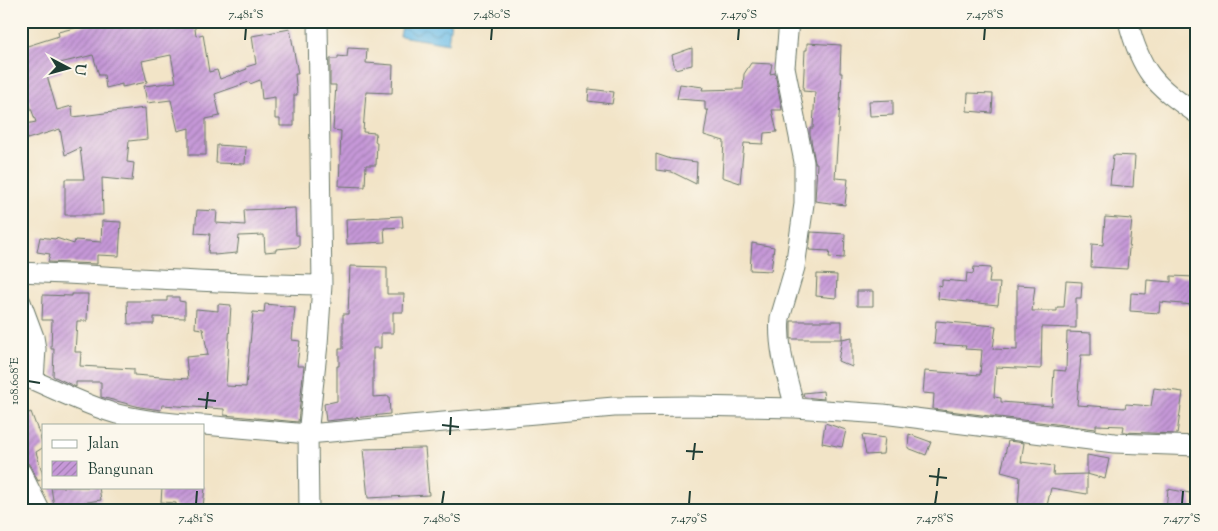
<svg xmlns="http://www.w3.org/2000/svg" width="1218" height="531" font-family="'Sorts Mill Goudy',serif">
<defs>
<pattern id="water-waves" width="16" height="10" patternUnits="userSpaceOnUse" patternTransform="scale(1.25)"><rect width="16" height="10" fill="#6dbde8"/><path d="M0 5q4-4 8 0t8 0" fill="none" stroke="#599bbd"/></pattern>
<pattern id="building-hatch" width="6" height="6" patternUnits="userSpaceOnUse" patternTransform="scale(1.25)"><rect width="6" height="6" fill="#c698d8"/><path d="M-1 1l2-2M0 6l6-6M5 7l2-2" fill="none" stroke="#a07db0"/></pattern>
</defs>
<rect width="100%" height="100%" fill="#fbf7ec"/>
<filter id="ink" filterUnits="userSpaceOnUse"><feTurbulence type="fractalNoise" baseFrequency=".02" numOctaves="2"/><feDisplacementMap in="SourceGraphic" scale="10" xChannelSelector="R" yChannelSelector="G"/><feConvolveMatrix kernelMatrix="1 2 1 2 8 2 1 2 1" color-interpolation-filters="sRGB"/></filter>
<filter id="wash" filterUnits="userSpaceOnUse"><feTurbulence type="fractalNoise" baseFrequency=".0096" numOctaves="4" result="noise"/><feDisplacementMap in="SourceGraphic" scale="20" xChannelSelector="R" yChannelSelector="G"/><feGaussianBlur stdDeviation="1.12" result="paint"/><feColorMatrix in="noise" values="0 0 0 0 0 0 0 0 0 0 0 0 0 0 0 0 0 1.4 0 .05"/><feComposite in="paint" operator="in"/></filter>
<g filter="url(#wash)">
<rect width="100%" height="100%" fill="#f2e4c7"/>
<path fill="url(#water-waves)" stroke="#467d8e" d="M403 21H451L448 44 400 36Z"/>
<g id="blocks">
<path fill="url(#building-hatch)" d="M94 21H194L196 36 203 34 209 72 217 70 220 79 247 69 246 67 256 64 252 36 290 29 298 74H295L297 95H294V126H280V119H275V97L262 99 260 80 250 84 249 82 215 94 220 116 206 119V155H189V128L178 131 171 100 147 103 144 86 176 82 171 55 142 61 147 82 122 87V84L106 88 104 75H99L93 55 60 63 62 72 47 76 57 110 72 106 73 117 145 108 147 139 129 141 127 162 134 163 132 181 102 178 103 215H65V179H84L80 148 65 155 60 129 24 140 21 133V125L36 122 21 81V48L59 36 58 32 95 23Z
M807 43 841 45 840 73H842L835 178 848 179 845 205 815 201 817 163H815L810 134V128H813L815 92 803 91 805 50H807Z
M348 48 367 49 366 63 393 65 392 93 366 92 363 132 376 133 375 142H377L376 165H366L365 187 339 186 341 131 333 130 336 85H330V59H338V56L347 57Z
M692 48V65L675 69 672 55Z
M751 63 772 64 770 74 775 73 782 110H772L777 132 764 133 763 144 744 143 740 183 722 177 724 141 704 135 708 110H705V101L677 99 680 84 703 87 702 90 743 89 744 74Z
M589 89 614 92 612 104 588 101Z
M968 93 993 94 992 113 967 111Z
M893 100V115L870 116 869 101Z
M217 145 246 147 245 164 216 163Z
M656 154 671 159 697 162 696 184 672 172 656 170Z
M1113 155 1135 156 1133 187 1110 185Z
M295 208 296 235H299V247L276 249V251L265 252 264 235 239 236 237 253 214 255V253H208L210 234 195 233 197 210 217 211 216 223 245 225 244 210Z
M402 216 403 227 384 228 385 242 347 244 346 219Z
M1105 217 1132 219 1127 269 1091 267 1092 244 1103 245Z
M102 221 121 222 119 256 97 255V264L48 262 50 254 37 252 40 237 55 239 56 238 74 244 75 240 101 242Z
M811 232 845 234 844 258 829 257 830 251 809 250Z
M752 243 774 247 771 271 750 270Z
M350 266 387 267V294H404L403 312H393V333H381V348H373V397L389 396 390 414 326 421 324 404 337 401V366H339V349H343V314H348Z
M974 267 991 268 989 283H1000L998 305 938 299 939 285 942 286V280L966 282 967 273 973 274Z
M817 274 837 275 836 298 816 296Z
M1171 276 1195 277 1193 305 1160 302 1159 313 1130 311 1131 293 1146 294 1147 280 1171 282Z
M1066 281 1082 282 1081 298H1076V328L1042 327 1041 369 996 367 994 397 1001 398V402L1052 406 1054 370 1066 371 1067 332 1091 333V355H1081L1077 405 1125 408 1126 404 1151 406 1154 388 1183 392 1177 434 1123 432 1124 426 1096 425V429L933 409 934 394 923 393 925 371 980 375 982 350 965 349 966 346 934 344 936 321 996 326 993 349 1017 350V285L1035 286 1032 311H1057V307H1064Z
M857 291H873V306H857Z
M72 294H88L87 321H77L75 352H81L80 366 134 369V375L188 379 186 357 208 355 203 329 195 328 196 309 218 311V304L231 305 226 386 246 387 253 312 264 313 265 304 295 307 292 340 300 341 297 366H304L298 422 224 415V409L162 405 161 410 140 407 101 397V382H76V387L53 376 54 349H51L52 320H42L43 295 72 296Z
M167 297H179V301L185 302V318L154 317V324H128L127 301H167Z
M791 321H842V339H791Z
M852 337V367L838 361 842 339Z
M823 391 824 399 804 397 803 393Z
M31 412 44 447 36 452 44 478 38 481 31 467 27 462 21 461V416Z
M825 423 846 430 842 447 822 443Z
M909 434 931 442 926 455 908 448Z
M862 435 885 438 883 454 866 455Z
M1008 441 1024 443 1021 462 1054 466 1053 475 1087 474V494L1051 488 1046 510H1018L1020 477 1001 472Z
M425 448 429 495 368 498 363 449Z
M1087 455 1109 459 1105 479 1087 474Z
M51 487H99L101 500 54 507Z
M162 487H205L203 508 176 506V503L161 502Z
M1168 489 1190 493 1192 510H1166Z"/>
</g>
</g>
<g filter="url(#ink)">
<use href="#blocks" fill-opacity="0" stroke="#697767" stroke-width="1"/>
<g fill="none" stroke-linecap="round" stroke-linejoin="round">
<g stroke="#697767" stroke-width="21">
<path id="minor" d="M789 21 785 67 804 162V204L795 267 780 318C777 348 788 380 795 408
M1128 21C1141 72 1154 85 1197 114
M21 272C121 276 221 284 322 285
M21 302 34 337 36 349 34 380
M21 375C53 388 84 405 117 414 145 421 173 423 201 425
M204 425 308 434 614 407 690 406 795 408 883 414 1114 443 1197 446
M21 472 40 510
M309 510 308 434 318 344 322 285 318 21"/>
</g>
<use href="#minor" stroke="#fff" stroke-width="19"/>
</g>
</g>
<path fill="none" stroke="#1f3d34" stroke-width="2" d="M245 40 246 28M491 40 492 28M738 40 739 28M984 40 985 28M28 381 40 383M198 399 216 401M206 409 208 392M442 425 459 427M450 435 451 417M686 451 703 452M693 460 695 443M929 476 947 478M937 486 939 468M196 504 197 491M442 504 444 491M689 504 690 491M935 504 937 491M1182 504 1183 491"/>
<rect width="1218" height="531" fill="none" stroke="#fbf7ec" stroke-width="55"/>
<rect x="42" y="424" width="162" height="65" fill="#fbf7ec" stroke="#a3ada2"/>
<rect x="52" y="440" width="25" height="8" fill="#ffffff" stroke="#a3ada2"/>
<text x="88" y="448" font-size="15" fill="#1f3d34">Jalan</text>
<rect x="52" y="461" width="25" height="15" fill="url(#building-hatch)" stroke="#a3ada2"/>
<text x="88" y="474" font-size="15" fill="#1f3d34">Bangunan</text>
<g transform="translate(68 68) rotate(96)" stroke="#fbf7ec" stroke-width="4" paint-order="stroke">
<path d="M0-4L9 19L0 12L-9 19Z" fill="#1f3d34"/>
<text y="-8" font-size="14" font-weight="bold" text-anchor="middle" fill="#1f3d34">U</text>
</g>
<rect x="28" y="28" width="1162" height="476" fill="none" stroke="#1f3d34" stroke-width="2"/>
<g font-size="12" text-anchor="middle" fill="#1f3d34">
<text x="246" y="18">7.481°S</text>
<text x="492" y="18">7.480°S</text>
<text x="739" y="18">7.479°S</text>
<text x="985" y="18">7.478°S</text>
<text transform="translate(14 381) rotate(-90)" y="4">108.608°E</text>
<text x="196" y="522">7.481°S</text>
<text x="442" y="522">7.480°S</text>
<text x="689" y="522">7.479°S</text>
<text x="935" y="522">7.478°S</text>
<text x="1182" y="522">7.477°S</text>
</g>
</svg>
